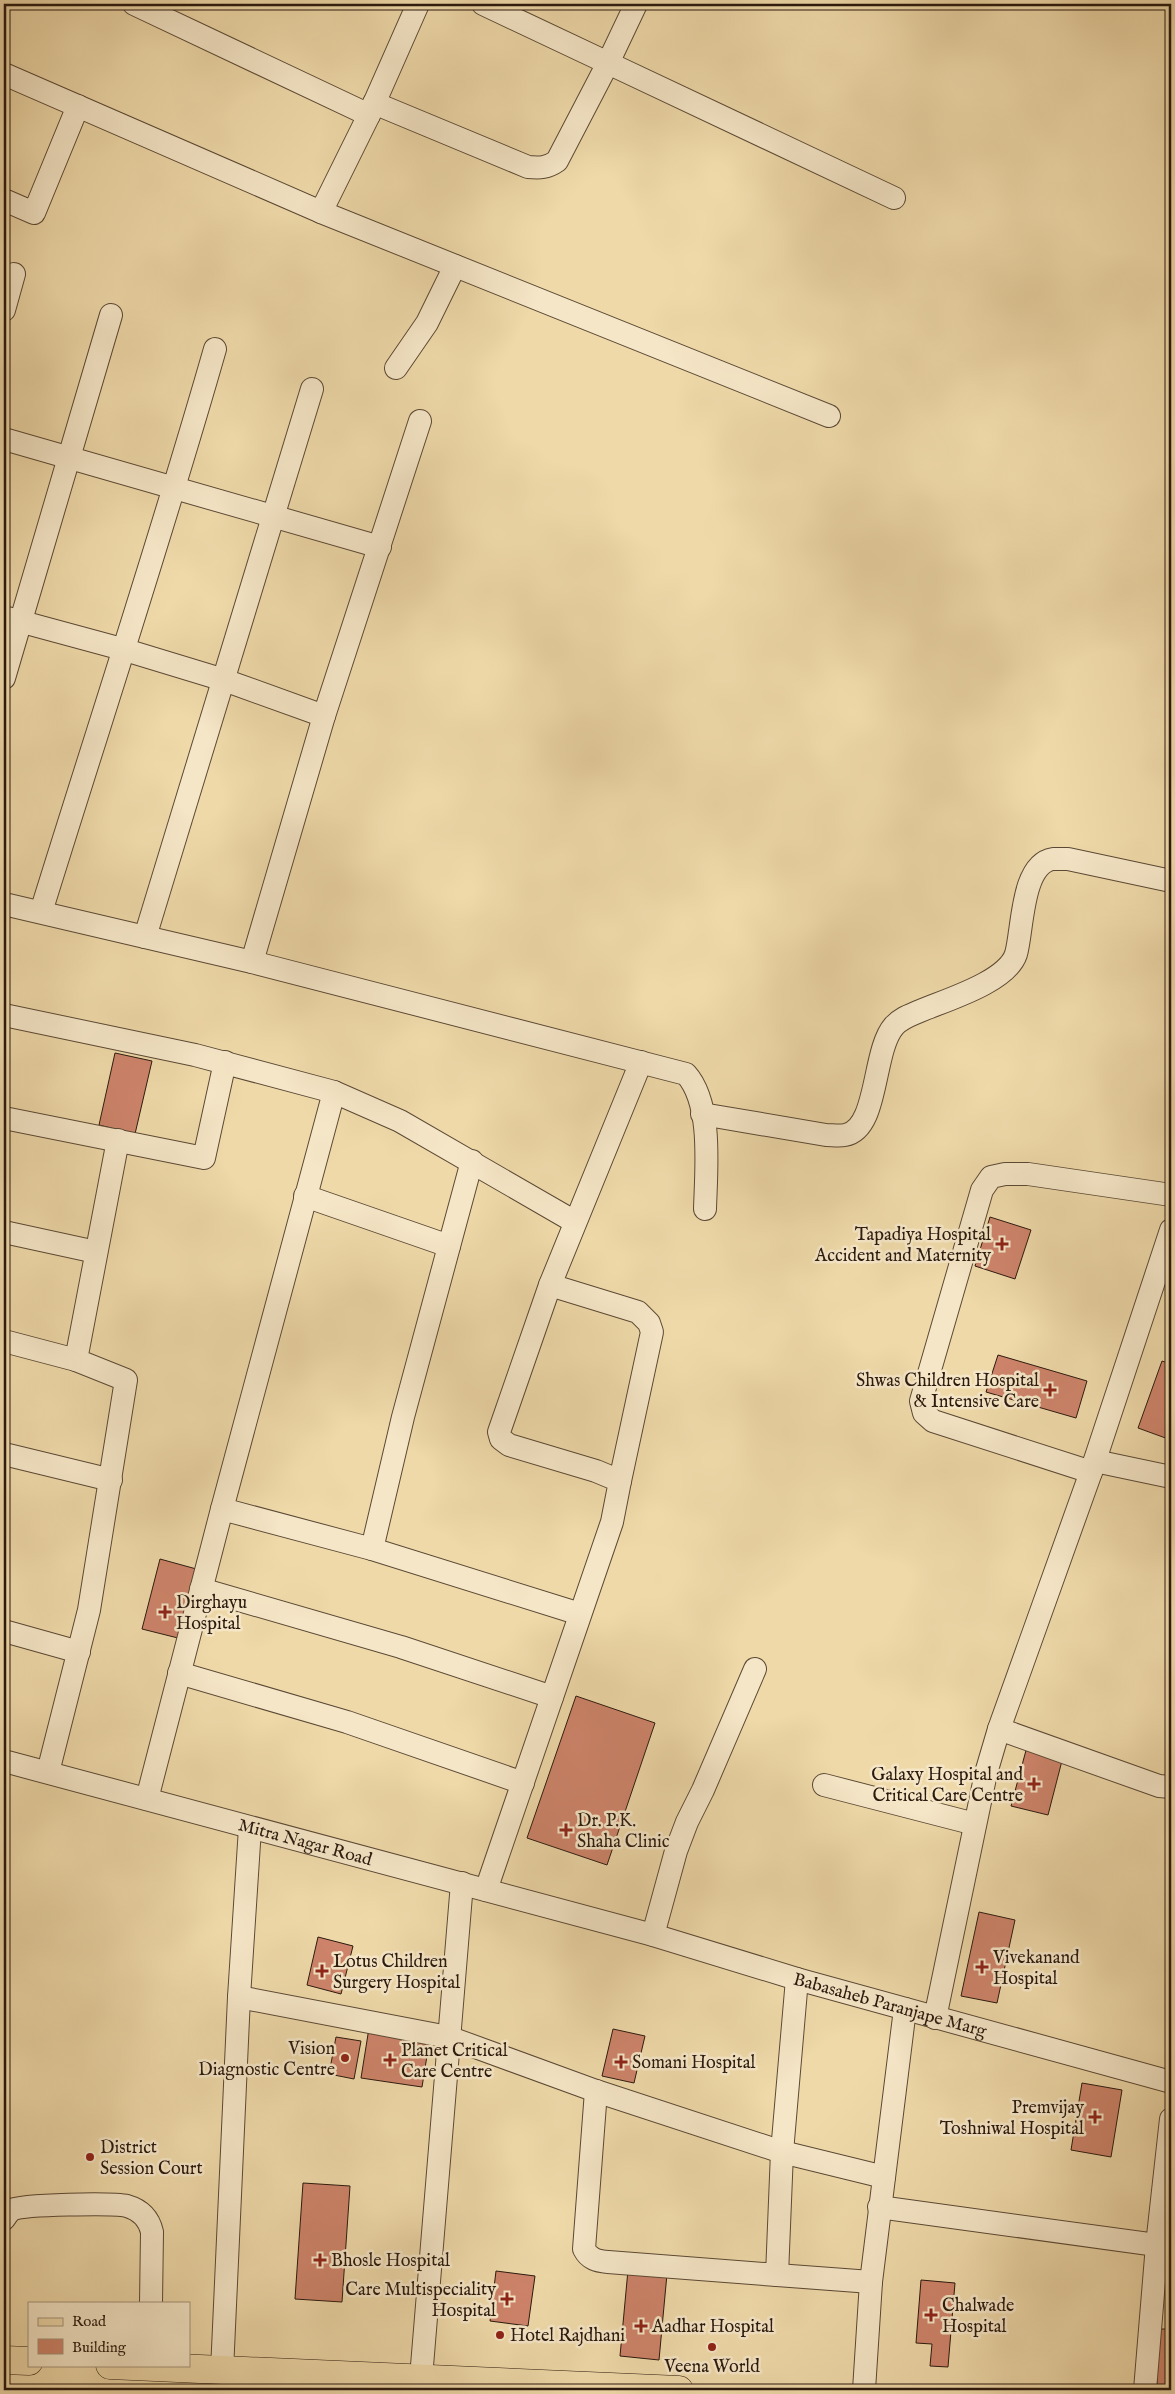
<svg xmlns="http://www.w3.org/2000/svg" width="1175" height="2394" font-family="'IM FELL English',serif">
<rect width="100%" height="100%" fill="#efd9a9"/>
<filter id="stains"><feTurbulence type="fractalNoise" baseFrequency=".004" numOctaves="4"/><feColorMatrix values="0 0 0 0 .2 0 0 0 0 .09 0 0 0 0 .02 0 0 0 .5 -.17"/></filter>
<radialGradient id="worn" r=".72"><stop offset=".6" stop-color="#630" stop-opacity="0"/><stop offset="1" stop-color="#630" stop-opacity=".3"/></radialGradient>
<path fill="#ce846b" stroke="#2a190e" d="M115 1053 152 1061 135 1134 99 1125Z
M990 1217 1031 1230 1015 1279 975 1266Z
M998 1355 1087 1381 1076 1418 986 1392Z
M1162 1361 1171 1364V1440L1138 1428Z
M160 1559 200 1570 182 1639 142 1629Z
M576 1696 655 1723 607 1865 527 1838Z
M1028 1743 1064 1753 1048 1815 1011 1806Z
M979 1912 1015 1920 997 2003 961 1996Z
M318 1937 353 1946 341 1994 307 1985Z
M369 2028 430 2037 422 2087 361 2078Z
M613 2029 645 2036 634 2083 602 2076Z
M336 2037 361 2041 354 2079 329 2074Z
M1082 2083 1122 2090 1111 2157 1071 2150Z
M303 2183 350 2186 342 2302 295 2299Z
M628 2270 667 2274 659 2360 620 2356Z
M496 2271 535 2276 528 2326 490 2321Z
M921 2280 955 2283 948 2367 930 2366 932 2344 916 2343Z
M1157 2329H1171V2390H1157Z"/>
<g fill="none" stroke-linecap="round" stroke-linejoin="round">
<g stroke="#5b4935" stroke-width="24">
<g id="minor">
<path d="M134 4 369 115"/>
<path d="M483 4 608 63 636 4"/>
<path d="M4 74 321 212 369 115 418 4"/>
<path d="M374 103 528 167C540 168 547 168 557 161L608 63 894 198"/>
<path d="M4 200 34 213 78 106"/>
<path d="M321 212 829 416"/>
<path d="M4 310 14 274"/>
<path d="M396 368 427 323 455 266"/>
<path d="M4 439 380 547"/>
<path d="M4 617 122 649 224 680 324 716"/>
<path d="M4 678 111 315"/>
<path d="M4 904 252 962 324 716 420 421"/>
<path d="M41 912C99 725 161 538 215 349"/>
<path d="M145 937 312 389"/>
<path d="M252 962 686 1074C713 1104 706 1171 705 1209"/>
<path d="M4 1015 195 1055 334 1092 400 1121 575 1222"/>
<path d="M702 1114 826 1135C832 1135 839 1136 845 1135 879 1129 872 1051 894 1026 901 1018 911 1015 920 1011 946 1000 1007 982 1016 954 1023 930 1021 864 1053 859 1058 859 1063 859 1068 859L1171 881"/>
<path d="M4 1118 204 1158 225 1062"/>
<path d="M305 1196 449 1246"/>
<path d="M4 1232 96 1252"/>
<path d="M550 1285 638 1312 649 1323 652 1332 620 1481"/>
<path d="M4 1341 76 1360"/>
<path d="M4 1454 111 1480"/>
<path d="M1095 1461 1171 1477"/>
<path d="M1091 1472 933 1421 924 1413 921 1401 982 1190 991 1177 1005 1174H1028L1171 1195"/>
<path d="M222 1509 372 1549 403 1417 472 1161"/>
<path d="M372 1549 580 1614"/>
<path d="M201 1589 401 1647 552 1697"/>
<path d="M4 1631 79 1652"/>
<path d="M179 1673 347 1722 523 1783"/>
<path d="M999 1729 1159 1786 1171 1787"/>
<path id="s1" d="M4 1761 653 1935 797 1979 1171 2082"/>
<path d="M48 1772 89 1610 126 1380 76 1360 118 1140"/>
<path d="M824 1785 975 1824"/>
<path d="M147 1799 222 1509 334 1092"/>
<path d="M486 1890 612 1522 620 1481 596 1471 509 1445 501 1439 499 1432 550 1285 641 1062"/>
<path d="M653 1935 676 1851 687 1822 703 1790 755 1669"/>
<path d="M239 1997 448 2037 596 2091 782 2152 884 2177"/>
<path d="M935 2018 986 1773 999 1729 1091 1472 1171 1230"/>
<path d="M596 2091 584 2249C589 2259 597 2261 608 2262L777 2275 782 2152 797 1979"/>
<path d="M879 2207 1171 2247"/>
<path d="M4 2219C6 2216 9 2212 11 2210 23 2204 114 2203 127 2206 141 2210 149 2219 152 2232L151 2303"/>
<path d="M777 2275 871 2282"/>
<path d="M222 2371 239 1997 250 1828"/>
<path d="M420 2390 462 1883"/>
<path d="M864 2390 871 2282 905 2009"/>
<path d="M1145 2390 1157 2245 1171 2119"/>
</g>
</g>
<g stroke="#2a190e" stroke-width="29">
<path id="major" d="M4 2360 29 2361
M110 2365 679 2390"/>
</g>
<use href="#minor" stroke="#f5e6c7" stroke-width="22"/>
<use href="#major" stroke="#efd9a9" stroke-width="28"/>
</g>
<g fill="#8f2418" stroke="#f5e6c7" stroke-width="2">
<path d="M999.5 1236.5h5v5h5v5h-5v5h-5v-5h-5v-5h5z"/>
<path d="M1047.5 1382.5h5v5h5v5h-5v5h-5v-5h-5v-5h5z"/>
<path d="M162.5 1604.5h5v5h5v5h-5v5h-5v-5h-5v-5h5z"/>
<path d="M1031.5 1776.5h5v5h5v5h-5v5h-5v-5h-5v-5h5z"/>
<path d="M563.5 1822.5h5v5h5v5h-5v5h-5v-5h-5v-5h5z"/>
<path d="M979.5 1959.5h5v5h5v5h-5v5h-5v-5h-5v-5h5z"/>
<path d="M319.5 1963.5h5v5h5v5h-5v5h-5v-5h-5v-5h5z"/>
<circle cx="345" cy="2058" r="5"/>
<path d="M387.5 2052.5h5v5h5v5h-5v5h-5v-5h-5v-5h5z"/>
<path d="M618.5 2054.5h5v5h5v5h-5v5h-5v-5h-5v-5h5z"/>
<path d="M1092.5 2109.5h5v5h5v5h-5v5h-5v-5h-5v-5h5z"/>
<circle cx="90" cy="2157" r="5"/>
<path d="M317.5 2252.5h5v5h5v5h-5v5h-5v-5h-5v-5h5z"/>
<path d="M504.5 2291.5h5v5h5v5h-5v5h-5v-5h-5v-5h5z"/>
<path d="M928.5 2307.5h5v5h5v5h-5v5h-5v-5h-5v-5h5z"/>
<path d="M638.5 2318.5h5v5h5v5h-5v5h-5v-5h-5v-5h5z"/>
<circle cx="500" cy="2335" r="5"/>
<circle cx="712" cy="2347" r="5"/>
</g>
<g text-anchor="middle" stroke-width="5" stroke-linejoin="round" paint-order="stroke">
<g font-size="18" fill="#2a190e" stroke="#f5e6c7" text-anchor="start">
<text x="991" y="1240" text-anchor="end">Tapadiya Hospital<tspan x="991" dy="21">Accident and Maternity</tspan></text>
<text x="1039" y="1386" text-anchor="end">Shwas Children Hospital<tspan x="1039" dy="21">&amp; Intensive Care</tspan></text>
<text x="176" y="1608">Dirghayu<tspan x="176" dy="21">Hospital</tspan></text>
<text x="1023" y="1780" text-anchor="end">Galaxy Hospital and<tspan x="1023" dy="21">Critical Care Centre</tspan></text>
<text x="577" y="1826">Dr. P.K.<tspan x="577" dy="21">Shaha Clinic</tspan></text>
<text x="993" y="1963">Vivekanand<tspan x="993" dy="21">Hospital</tspan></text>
<text x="333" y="1967">Lotus Children<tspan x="333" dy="21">Surgery Hospital</tspan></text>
<text x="335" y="2054" text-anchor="end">Vision<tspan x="335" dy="21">Diagnostic Centre</tspan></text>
<text x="401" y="2056">Planet Critical<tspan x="401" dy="21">Care Centre</tspan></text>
<text x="632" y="2068">Somani Hospital</text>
<text x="1084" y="2113" text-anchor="end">Premvijay<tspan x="1084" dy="21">Toshniwal Hospital</tspan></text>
<text x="100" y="2153">District<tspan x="100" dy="21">Session Court</tspan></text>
<text x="331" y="2266">Bhosle Hospital</text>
<text x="496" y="2295" text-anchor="end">Care Multispeciality<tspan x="496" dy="21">Hospital</tspan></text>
<text x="942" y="2311">Chalwade<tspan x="942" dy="21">Hospital</tspan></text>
<text x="652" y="2332">Aadhar Hospital</text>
<text x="510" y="2341">Hotel Rajdhani</text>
<text x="712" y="2372" text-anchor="middle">Veena World</text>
</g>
<g font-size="18" fill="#2a190e" stroke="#f5e6c7">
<text dy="6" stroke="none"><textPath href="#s1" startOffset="312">Mitra Nagar Road</textPath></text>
<text dy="6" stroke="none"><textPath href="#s1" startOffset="919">Babasaheb Paranjape Marg</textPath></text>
</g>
</g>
<rect width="1175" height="2394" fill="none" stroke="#efd9a9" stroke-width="20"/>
<rect x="5" y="5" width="1165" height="2384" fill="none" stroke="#2a190e" stroke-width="2.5"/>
<rect x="10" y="10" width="1155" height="2374" fill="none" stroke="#2a190e"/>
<rect x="28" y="2302" width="162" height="65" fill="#f5e6c7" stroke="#a4947d"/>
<rect x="38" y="2318" width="25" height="8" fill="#efd9a9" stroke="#a4947d"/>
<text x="72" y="2326" font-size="15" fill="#2a190e">Road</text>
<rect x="38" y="2339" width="25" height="15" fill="#ce846b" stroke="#a4947d"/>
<text x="72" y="2352" font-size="15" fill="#2a190e">Building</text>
<rect width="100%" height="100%" filter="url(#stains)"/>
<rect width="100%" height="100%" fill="url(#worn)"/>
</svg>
